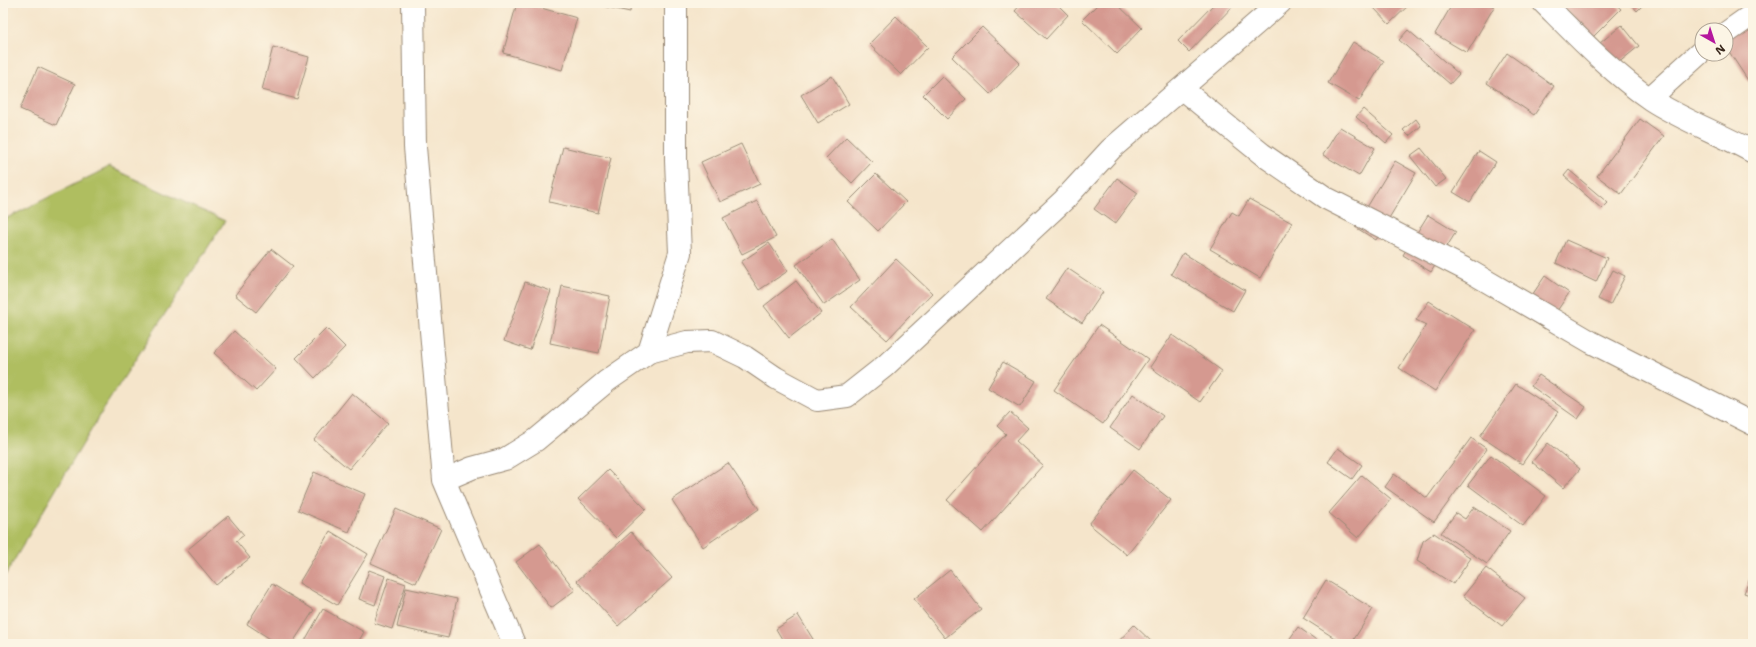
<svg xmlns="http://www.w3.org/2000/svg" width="1756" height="647" font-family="'Shantell Sans',sans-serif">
<rect width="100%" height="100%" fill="#fcf5e5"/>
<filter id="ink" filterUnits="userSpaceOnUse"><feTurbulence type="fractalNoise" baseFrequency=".025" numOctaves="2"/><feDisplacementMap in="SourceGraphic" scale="8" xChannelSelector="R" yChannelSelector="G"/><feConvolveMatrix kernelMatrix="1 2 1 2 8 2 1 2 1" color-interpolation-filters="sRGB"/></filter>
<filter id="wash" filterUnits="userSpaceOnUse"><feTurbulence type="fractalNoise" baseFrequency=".012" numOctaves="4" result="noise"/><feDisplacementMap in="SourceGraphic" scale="16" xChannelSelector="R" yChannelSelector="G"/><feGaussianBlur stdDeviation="0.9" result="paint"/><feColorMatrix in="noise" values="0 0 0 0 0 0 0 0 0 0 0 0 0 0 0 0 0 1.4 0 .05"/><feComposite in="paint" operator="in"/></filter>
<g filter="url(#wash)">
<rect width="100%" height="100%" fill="#f5e5cb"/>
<path fill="#afbe61" stroke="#757440" d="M109 167 225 221 106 405 3 579V220Z"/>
<g id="blocks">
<path fill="#d59990" d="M517 3H523L577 18 562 70 503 53Z
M588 3H631L630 12Z
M1022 3H1056L1068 15 1046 39 1015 11Z
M1099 3H1116L1142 28 1117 54 1082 20Z
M1215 3H1236L1189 52 1178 41Z
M1380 3H1411L1389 24 1374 8Z
M1453 3H1487L1494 7 1467 53 1435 34Z
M1560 3H1614L1621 9 1593 37Z
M1630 3H1645L1637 11Z
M1741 13 1753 32V88L1726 47V30H1714Z
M896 16 928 47 901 75 869 44Z
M1622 25 1639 46 1617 64 1600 43Z
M982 27 1020 63 990 94 952 57Z
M1408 30 1459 74 1450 84 1399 40Z
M1353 42 1384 61 1359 101 1328 83Z
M273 47 309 57 297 99 262 90Z
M1507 53 1554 86 1534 115 1487 83Z
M38 67 75 84 56 125 20 109Z
M832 76 849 104 818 123 801 95Z
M942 76 966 99 947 119 923 95Z
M1363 109 1393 135 1386 143 1356 117Z
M1416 119 1421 126 1409 136 1403 130Z
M1640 119 1664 136 1621 194 1597 176Z
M1340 127 1375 148 1359 176 1323 155Z
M846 137 872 162 852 183 826 158Z
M741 144 760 184 720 202 701 162Z
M563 147 611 158 598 213 549 202Z
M1421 148 1446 179 1435 187 1410 156Z
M1479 151 1496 162 1470 202 1453 192Z
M1395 161 1416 173 1376 240 1355 227Z
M1569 170 1608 203 1602 209 1564 176Z
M876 174 906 202 878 231 848 202Z
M1117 178 1138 193 1115 224 1094 209Z
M1249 199 1292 223 1260 278 1210 249 1232 212 1239 216Z
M757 201 776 237 742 254 723 218Z
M1428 215 1456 232 1431 272 1403 255Z
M832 239 860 280 824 305 796 265Z
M1566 240 1607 258 1596 282 1556 263Z
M769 243 788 271 759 290 741 262Z
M271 249 293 266 256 312 235 295Z
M1183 253 1245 290 1233 311 1171 274Z
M896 259 932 293 887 340 851 307Z
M1067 268 1103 292 1082 323 1046 299Z
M1613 270 1625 276 1610 305 1598 299Z
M1545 276 1569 293 1545 329 1520 313Z
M796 281 821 313 789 338 764 306Z
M525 282 551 291 530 350 504 341Z
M562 286 610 296 599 353 550 343Z
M1429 301 1475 330 1435 391 1399 368 1426 325 1416 320Z
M1099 325 1148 359 1103 424 1054 390Z
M326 328 345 347 315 378 296 358Z
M234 331 276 369 256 391 214 353Z
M1172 335 1222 371 1200 402 1150 367Z
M1003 362 1036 381 1020 407 988 388Z
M1539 375 1586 407 1578 419 1531 386Z
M1516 384 1558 412 1522 464 1480 436Z
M352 393 388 423 349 469 314 440Z
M1133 394 1163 416 1140 449 1110 428Z
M1010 412 1028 428 1016 441 1043 465 983 532 947 500 1006 434 997 426Z
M1471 438 1487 449 1434 522 1385 487 1394 474 1427 498Z
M1548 443 1580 469 1563 488 1532 462Z
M1338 448 1362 465 1352 479 1328 462Z
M1491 455 1546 496 1523 526 1468 485Z
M728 463 759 509 703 547 672 500Z
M608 470 646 509 616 538 578 499Z
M1133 470 1171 500 1127 555 1089 524Z
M314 472 365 494 349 532 298 510Z
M1362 475 1391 499 1358 538 1329 513Z
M1474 507 1510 531 1487 564 1441 533 1456 513 1465 519Z
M396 509 441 529 416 583 371 563Z
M228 516 244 535 236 541 250 558 216 585 187 550Z
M330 531 368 554 337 605 299 583Z
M631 532 672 578 618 626 577 581Z
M1434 533 1471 558 1453 584 1417 561 1423 541Z
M540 544 575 590 551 608 516 562Z
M1486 568 1525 598 1502 626 1463 596Z
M369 570 385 576 375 605 359 599Z
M950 570 981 609 945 638 914 599Z
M1753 571V596L1744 593Z
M389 578 406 584 392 629 374 623Z
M1326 580 1373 609 1351 644H1344L1303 618Z
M272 584 314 610 292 644H278L247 624Z
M406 588 457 599 448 638 397 627Z
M323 609 364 632 357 644H303Z
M798 615 816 644H785L776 629Z
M1134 625 1154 644H1116Z
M1298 627 1322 644H1286Z"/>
</g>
</g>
<g filter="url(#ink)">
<use href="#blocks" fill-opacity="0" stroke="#988874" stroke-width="1"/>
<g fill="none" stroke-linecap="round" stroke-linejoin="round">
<g stroke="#988874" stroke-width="24">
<path id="street" d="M413 3 415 147 444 480 514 644
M1544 3C1577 36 1611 72 1650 99 1682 120 1719 133 1753 152
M1726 33 1753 14
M1182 89 1262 154 1326 198 1471 272 1591 342 1753 424
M1650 98 1702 51
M649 352 680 253 676 161V3
M444 480 472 468 505 459 536 440 607 381 649 352 687 342 712 341 745 357 776 378 817 400 847 396 885 366 1064 200 1111 149 1280 3"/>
</g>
<use href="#street" stroke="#fff" stroke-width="22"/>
</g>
</g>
<rect width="1756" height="647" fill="none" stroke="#fcf5e5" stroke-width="16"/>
<g transform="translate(1714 42) rotate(141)"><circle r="19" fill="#fcf5e5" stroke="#afa495"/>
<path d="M0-3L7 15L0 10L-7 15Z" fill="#b5179e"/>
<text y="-6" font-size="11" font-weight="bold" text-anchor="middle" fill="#3b2a1e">N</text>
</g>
</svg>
